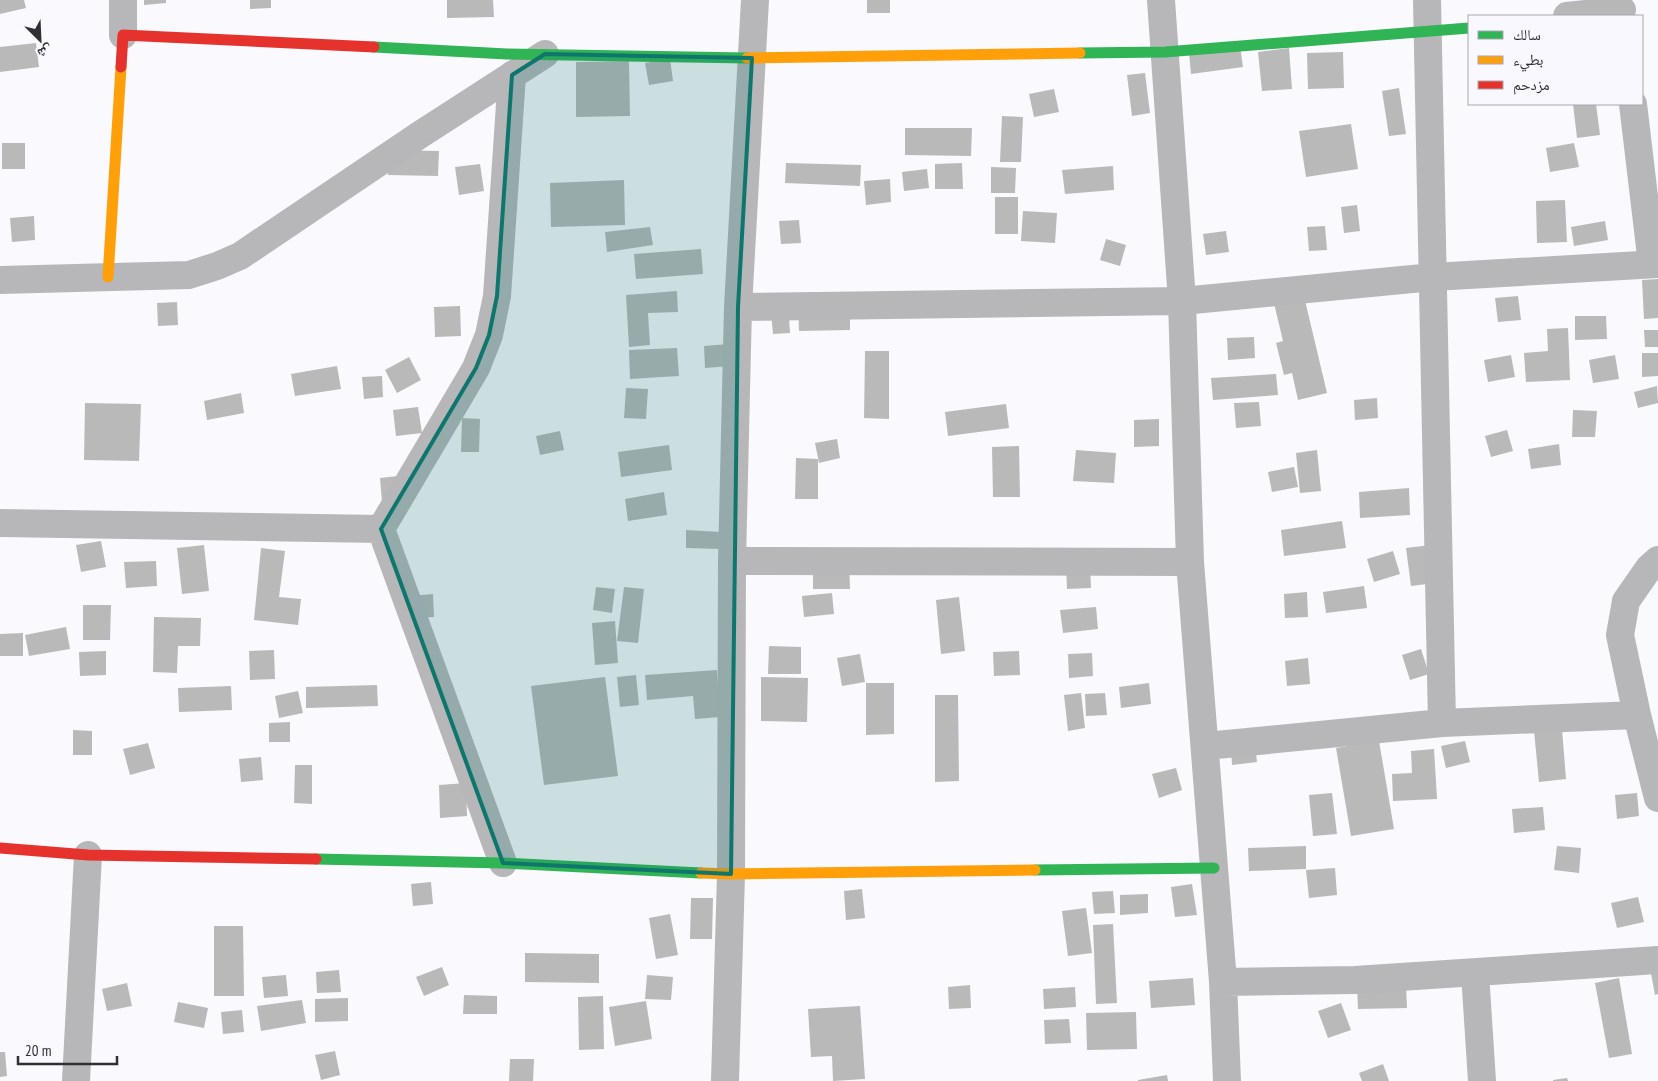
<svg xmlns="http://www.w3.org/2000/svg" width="1658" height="1081" font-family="'PT Sans Narrow','Noto Naskh Arabic',sans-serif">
<rect width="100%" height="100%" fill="#faf9fd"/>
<path fill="#bab9b9" d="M0 0H24L26 8 0 14Z
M144 0H166V3L144 5Z
M250 0H271V8L250 9Z
M447 0H493L494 17 447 18Z
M867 0H890V13H867Z
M36 43 39 67 0 72V47Z
M1240 46 1243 67 1191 74 1189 53Z
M1289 48 1292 89 1262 91 1258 52Z
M1343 52 1344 88 1308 89 1307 53Z
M670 59 673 81 649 85 645 63Z
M629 61 630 116 576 117V62Z
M1145 73 1150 113 1132 116 1127 75Z
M1399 88 1406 134 1389 136 1382 91Z
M1054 89 1059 112 1034 117 1029 94Z
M1573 104H1596L1600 135 1577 138Z
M1002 116 1023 117 1021 162H1000Z
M1351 124 1358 169 1306 177 1299 131Z
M905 128H972L971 156 905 155Z
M2 143H25V169H2Z
M1574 143 1579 167 1550 172 1546 148Z
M389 150 439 151 438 176 388 175Z
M786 163 861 165 860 186 785 183Z
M962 163 963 189H935V164Z
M480 164 484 191 459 195 455 167Z
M1113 166 1114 190 1065 194 1062 170Z
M991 167 1016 168 1015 193H991Z
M927 169 929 188 904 191 902 172Z
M890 179 891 202 866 205 864 181Z
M624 180 625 225 551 227 550 183Z
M995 197H1018V234H995Z
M1565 200 1567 242 1537 243 1536 201Z
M1357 205 1360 231 1344 233 1341 207Z
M1023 211 1057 213 1055 243 1021 241Z
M34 216 35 240 12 242 10 218Z
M799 220 801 243 781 244 779 221Z
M1605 221 1608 240 1574 246 1571 227Z
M1325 226 1327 250 1309 251 1307 227Z
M650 227 653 245 607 252 605 232Z
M1226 231 1229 252 1206 255 1203 234Z
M1106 239 1126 245 1120 266 1100 260Z
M701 249 703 274 636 279 634 254Z
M1658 279V318L1644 319 1642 280Z
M677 291 678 312 648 313 650 345 629 347 626 295Z
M1303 292 1327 393 1298 400 1292 373 1284 375 1276 343 1283 341 1273 299Z
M1518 296 1521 320 1498 322 1495 298Z
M788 301 790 333 773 334 770 302Z
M177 302 178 325 158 326 157 303Z
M850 302V330L799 331 798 303Z
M460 306 461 336 435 337 434 307Z
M1575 316H1606L1607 339 1575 340Z
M1568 328 1570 380 1526 382 1524 353 1548 351 1547 329Z
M1644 330H1658V347H1645Z
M1254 337 1255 358 1228 360 1227 338Z
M729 344 731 366 705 368 704 346Z
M677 348 679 376 630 379 629 350Z
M865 351H889V419L864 418Z
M1642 353H1658V376L1642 377Z
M1511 355 1515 377 1488 382 1484 360Z
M1615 355 1619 379 1593 383 1589 360Z
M409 357 421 380 397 393 385 370Z
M337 366 341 389 295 396 291 374Z
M1276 374 1278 395 1213 400 1211 378Z
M382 376 383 397 364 399 362 377Z
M1657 386 1658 403 1638 408 1634 392Z
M626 388 648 389 646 419 624 418Z
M241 393 244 413 207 420 204 401Z
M1377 398 1378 418 1355 420 1354 400Z
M1259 402 1261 426 1236 428 1234 403Z
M85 403 141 404 139 461 84 460Z
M1006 404 1009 428 948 436 945 412Z
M418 407 422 433 396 436 393 410Z
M1573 410 1597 411 1595 437H1572Z
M462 418 480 419 479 452H461Z
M1159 419V446L1134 447V420Z
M1507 430 1513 451 1491 457 1485 436Z
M560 431 564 450 540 455 536 436Z
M837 439 840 458 819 463 815 443Z
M1559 444 1561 465 1531 469 1528 449Z
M669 445 672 470 621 477 618 452Z
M1019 446 1020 497H993L992 447Z
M1076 450 1116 453 1114 483 1073 481Z
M1317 450 1321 491 1300 493 1296 453Z
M796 458 818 459V499H795Z
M1294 467 1298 487 1272 492 1268 472Z
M398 476 382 502 380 478Z
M1409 488 1410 515 1360 518 1359 492Z
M664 492 667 515 628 521 625 499Z
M1342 521 1346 548 1284 556 1281 530Z
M686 530 721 532 720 549 686 548Z
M101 541 106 567 81 572 76 545Z
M204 545 209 591 182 594 177 548Z
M1431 545 1435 583 1411 586 1406 548Z
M261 548 285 551 279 597 301 599 298 625 254 620Z
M1393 551 1400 574 1374 582 1367 559Z
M849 560 850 589H813V561Z
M156 561 157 586 126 588 124 562Z
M1090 564 1091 588 1067 589 1066 565Z
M1364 586 1367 608 1326 613 1323 592Z
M596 587 615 589 612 613 593 610Z
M624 587 644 589 638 643 617 641Z
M1307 592 1308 617 1285 618 1284 594Z
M832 593 834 614 804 617 802 596Z
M433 594 434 617 410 618 409 596Z
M959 597 965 651 941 654 936 600Z
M83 605H111L110 640H83Z
M1096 607 1098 629 1063 633 1060 610Z
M154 617 201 618 200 646H178L177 673 153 672Z
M615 621 618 663 595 665 592 623Z
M66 627 70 649 29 656 25 635Z
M23 633V656H0V634Z
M769 646 801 647V674H768Z
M1421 649 1429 674 1410 680 1402 655Z
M274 650 275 679 250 680 249 651Z
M106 651V675L80 676 79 652Z
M1019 651 1020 675 994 676 993 652Z
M1092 653 1093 676 1069 678 1068 654Z
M860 654 865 682 842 686 837 658Z
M1308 658 1310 684 1287 686 1285 661Z
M717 670 720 717 695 719 693 696 647 700 645 675Z
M636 675 639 705 620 707 617 677Z
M605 677 618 776 544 785 531 686Z
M761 677 808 678 807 722 761 721Z
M866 683H894V734L866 735Z
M1149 683 1151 704 1121 708 1119 687Z
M377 685 378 706 306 708V687Z
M231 686 232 710 179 712 178 688Z
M298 691 303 713 279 718 275 696Z
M1081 693 1085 728 1068 731 1064 695Z
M1105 693 1107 715 1086 716 1085 694Z
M935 695H958L959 781 935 782Z
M290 722V742H269V723Z
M1562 729 1566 779 1539 782 1534 731Z
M73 730 92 731V755H73Z
M1379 741 1394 829 1351 836 1336 748Z
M1465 741 1470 762 1446 768 1441 746Z
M148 743 155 768 130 775 123 749Z
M1255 744 1257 762 1232 765 1231 746Z
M1434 749 1437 799 1393 801 1392 774 1412 773 1411 751Z
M261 757 263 780 241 782 239 759Z
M295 765H312V804L294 803Z
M1176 768 1182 790 1159 798 1152 774Z
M466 783 467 816 440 818 439 785Z
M1332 793 1337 834 1313 836 1309 795Z
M1637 793 1639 816 1617 819 1615 795Z
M1543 807 1545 830 1514 833 1512 809Z
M1306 846V869L1249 871 1248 848Z
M1557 846 1581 848 1579 873 1554 870Z
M1335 868 1337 895 1309 898 1306 870Z
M431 882 433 904 413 906 411 884Z
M1192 884 1197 915 1175 917 1171 887Z
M862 889 865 918 846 920 844 891Z
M1113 891 1115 913 1094 914 1092 892Z
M1148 894V913L1120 915V895Z
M1638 897 1644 922 1617 928 1611 903Z
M691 898H713L712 939H690Z
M1086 908 1092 953 1068 956 1062 911Z
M670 914 678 955 656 959 649 918Z
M1113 924 1117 1003 1096 1004 1093 925Z
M214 926H243L244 996H214Z
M525 953 599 954V983L525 982Z
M442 967 449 985 424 996 416 977Z
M1658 967V994L1655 995 1650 968Z
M339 970 341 992 317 993 316 972Z
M286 975 288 996 264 998 262 977Z
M647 975 673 977 671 1000 645 999Z
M1193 978 1195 1005 1151 1008 1149 981Z
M1619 978 1632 1054 1609 1058 1595 983Z
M127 983 132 1006 107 1011 102 989Z
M970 985 971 1008 949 1009 948 987Z
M1406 985 1407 1008 1358 1009 1357 986Z
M1075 987 1076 1007 1044 1009 1043 989Z
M464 995 497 996V1014H463Z
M603 996 604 1049 579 1050 578 997Z
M348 998V1021L315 1022V999Z
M302 1000 306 1023 261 1031 257 1006Z
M646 1001 652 1039 615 1046 609 1007Z
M178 1002 208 1008 204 1028 174 1022Z
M1341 1003 1351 1030 1328 1038 1318 1011Z
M860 1006 865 1079 833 1081 832 1056 811 1057 808 1009Z
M242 1010 244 1032 223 1034 221 1012Z
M1136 1012 1137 1049 1087 1050 1086 1013Z
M1069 1019 1071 1043 1045 1044 1044 1020Z
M335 1051 340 1075 321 1080 315 1055Z
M0 1052H5L7 1076 0 1077Z
M510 1059H534L533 1081H509Z
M1383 1064 1389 1081H1362L1359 1073Z
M1167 1075 1168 1081H1138V1080Z
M1567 1078 1568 1081H1553V1080Z"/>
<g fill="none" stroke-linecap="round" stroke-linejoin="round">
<path stroke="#b7b7b9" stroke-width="28" d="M1161 0 1182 301 1190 562 1223 982 1227 1081
M1427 0 1442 723
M1567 16 1622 10
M123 35V0
M1633 104 1652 264
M0 280 189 275 217 266 240 256 421 134 545 54
M738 307 1182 301 1433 277 1658 264
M0 523 381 529
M381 529 476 368 489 335 497 296 512 75
M381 529 503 863
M1658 560 1649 568 1626 601 1620 635 1637 715 1658 798
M732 561 1190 562
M1206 746 1442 723 1637 715
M1475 973 1482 1081
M1223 982 1355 980 1658 960
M76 1081 88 855
M725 1081 731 874 732 561 738 307 755 0"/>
<path stroke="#30b455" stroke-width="11" d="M374 47 507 54 747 58
M1080 53 1165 52 1469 28
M316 859 503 863 701 873
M1035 870 1214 868"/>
<path stroke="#ff9f0a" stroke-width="11" d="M747 58 1080 53
M108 277 121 67
M701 873 731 874 1035 870"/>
<path stroke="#e5322d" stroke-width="11" d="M121 67 123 35 374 47
M0 848 88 855 316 859"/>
</g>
<path fill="#0f766e" fill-opacity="0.2" stroke="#0f766e" stroke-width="4" stroke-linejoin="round" d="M545 54 752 58 738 307 731 874 503 863 381 529 476 368 489 335 497 296 512 75Z"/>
<rect x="1468" y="15" width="175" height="90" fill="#f9f7ff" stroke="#a9a7ad"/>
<rect x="1478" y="31" width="25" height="8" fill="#30b455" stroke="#a9a7ad"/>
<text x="1513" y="40" font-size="15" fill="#302f32">سالك</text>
<rect x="1478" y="56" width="25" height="8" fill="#ff9f0a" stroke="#a9a7ad"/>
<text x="1513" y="65" font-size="15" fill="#302f32">بطيء</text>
<rect x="1478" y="81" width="25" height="8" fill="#e5322d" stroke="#a9a7ad"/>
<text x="1513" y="90" font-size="15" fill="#302f32">مزدحم</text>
<g transform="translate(40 40) rotate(156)" stroke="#f9f7ff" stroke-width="4" paint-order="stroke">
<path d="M0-4L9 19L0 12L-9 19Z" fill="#302f32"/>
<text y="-8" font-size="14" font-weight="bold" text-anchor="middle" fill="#302f32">ش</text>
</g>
<path d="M18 1056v8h99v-8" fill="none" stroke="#302f32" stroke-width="2.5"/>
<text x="25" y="1056" font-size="15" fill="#302f32" stroke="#f9f7ff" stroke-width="4" paint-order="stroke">20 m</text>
</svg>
